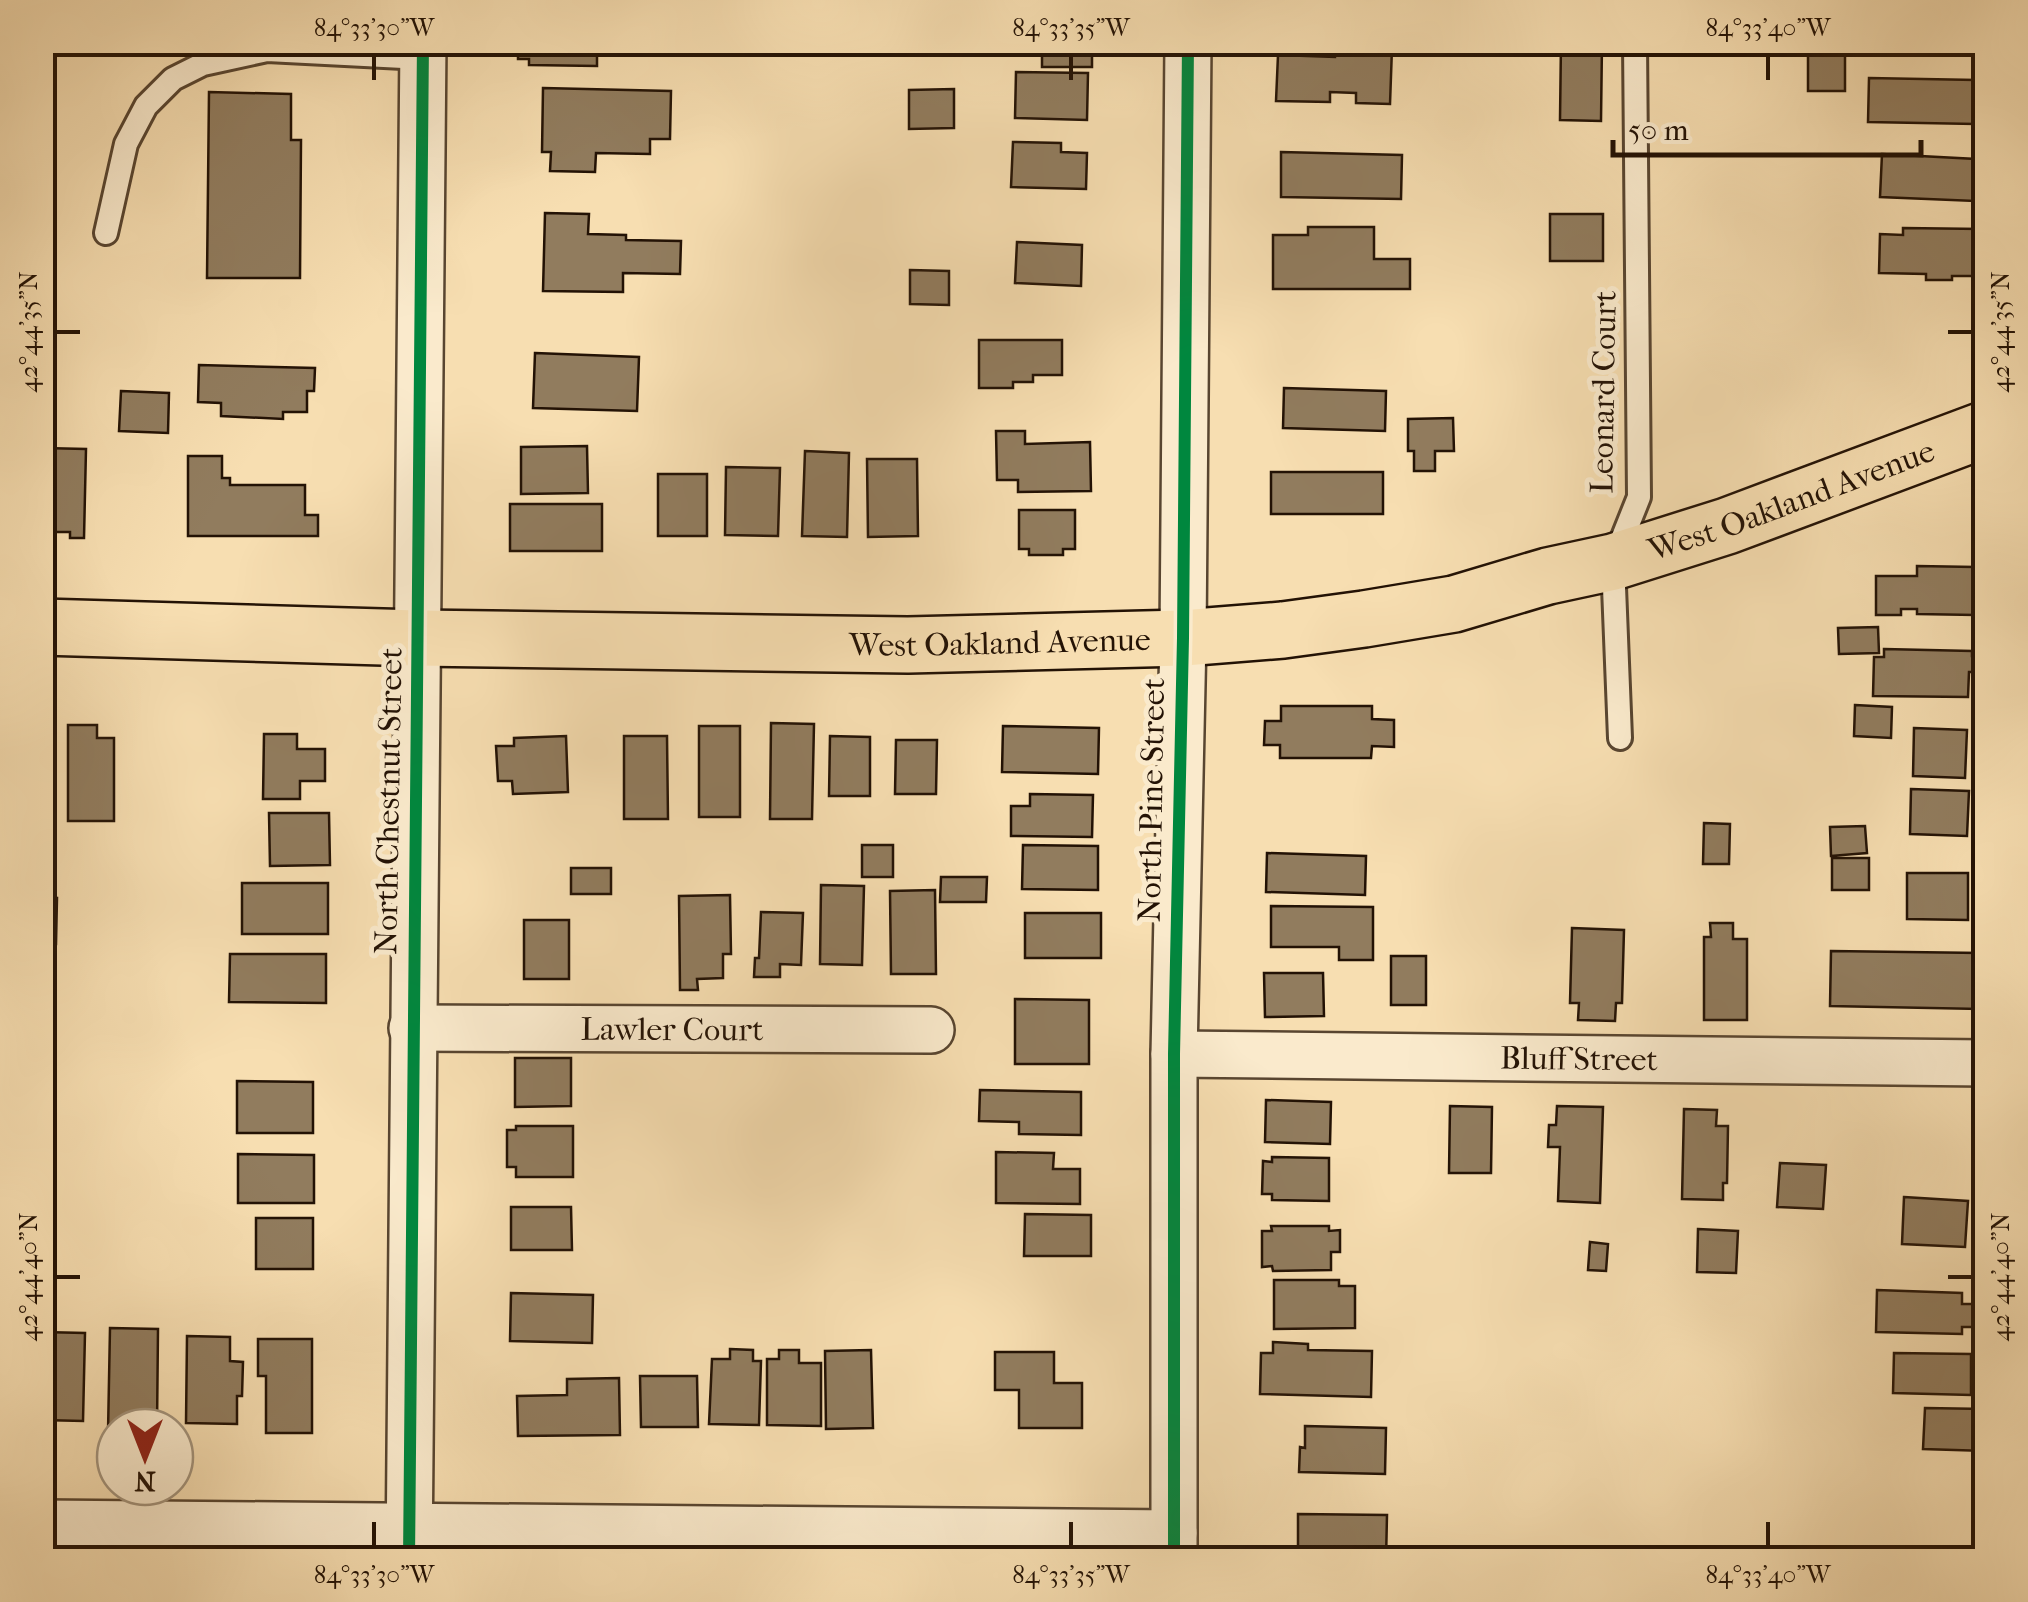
<svg xmlns="http://www.w3.org/2000/svg" width="2028" height="1602" font-family="'IM FELL French Canon',serif">
<rect width="100%" height="100%" fill="#f7deb1"/>
<filter id="stains"><feTurbulence type="fractalNoise" baseFrequency=".002" numOctaves="4"/><feColorMatrix values="0 0 0 0 .2 0 0 0 0 .09 0 0 0 0 .02 0 0 0 .5 -.17"/></filter>
<radialGradient id="worn" r=".72"><stop offset=".6" stop-color="#630" stop-opacity="0"/><stop offset="1" stop-color="#630" stop-opacity=".3"/></radialGradient>
<path fill="#917c5e" stroke="#231205" stroke-width="2.5" d="M518 42H597V66L529 65V59H518Z
M1042 42H1092V67H1042Z
M1561 42 1602 43 1601 121 1560 120Z
M1336 46 1392 48 1390 104 1356 103V93L1330 92V102L1276 101 1278 55 1335 57Z
M1808 48H1845V91H1808Z
M1016 72 1088 73 1087 120 1015 118Z
M1869 78 1976 80 1975 124 1868 122Z
M543 88 671 91 670 139H650V154L596 153 595 172 550 171 551 152H542Z
M954 89V128L909 129V90Z
M209 92 291 94V140H301L300 278H207Z
M1013 142 1061 143V152L1087 153 1086 189 1011 187Z
M1281 152 1402 155 1401 199 1281 197Z
M1882 154 1976 159 1975 201 1880 197Z
M545 213 589 214 588 234 626 235V240L681 241 680 274 623 273V292L543 291Z
M1550 214H1603V261H1550Z
M1308 227H1374V259H1410V289H1273V235H1308Z
M1903 228 1982 229V251H1975V276H1952V280H1926V274L1879 273 1880 234 1903 235Z
M1017 242 1082 245 1081 286 1015 283Z
M910 270 949 271V305L910 304Z
M979 340H1062V375H1033V382H1013V388H979Z
M535 353 639 357 637 411 533 408Z
M199 365 315 368 314 391H307V412H283V419L221 416V403L198 402Z
M1284 388 1386 391 1385 431 1283 428Z
M121 391 169 393 168 433 119 431Z
M1453 418 1454 451H1435V471H1414V451H1408V419Z
M996 431H1025V444L1090 442 1091 491 1018 492V480H997Z
M587 446 588 493 521 494V447Z
M43 448 86 449 84 538H70V532H42Z
M805 451 849 453 847 537 802 536Z
M188 456H222V478H230V485H305V515H318V536H188Z
M867 459H917L918 536 868 537Z
M726 467 780 468 778 536 725 535Z
M1271 472H1383V514H1271Z
M658 474H707V536H658Z
M510 504H602V551H510Z
M1019 510H1075V549H1063V555H1029V549H1019Z
M1917 566 1975 567V615L1917 614V609H1901V615H1876V576H1917Z
M1878 627 1879 653 1839 654 1838 628Z
M1884 649 1972 651V656L1983 657V672H1969L1968 697 1873 696 1874 657H1884Z
M1855 705 1892 707 1891 738 1854 736Z
M1281 706H1372V719L1394 720V747L1372 746 1371 758H1280V745H1264L1265 721H1281Z
M771 723 814 724 812 819H770Z
M68 725H97V738H114V821H68Z
M699 726H740V817H699Z
M1003 726 1099 728 1098 774 1002 772Z
M1914 728 1967 730 1965 778 1913 776Z
M264 734H297V749H325V781H300V799H263Z
M566 736 568 792 513 794 512 781H498L496 746H514V738Z
M624 736H667L668 819H624Z
M830 736 870 737V796H829Z
M896 740H937L936 794H895Z
M1911 789 1969 791 1967 836 1910 834Z
M1030 794 1093 795 1092 837 1011 836V806H1030Z
M269 813H329L330 865 270 866Z
M1704 823 1730 824 1729 864H1703Z
M1865 826 1867 853 1831 856 1830 827Z
M862 845H893V877H862Z
M1023 845 1098 846V890L1022 889Z
M1267 853 1366 856 1365 895 1266 892Z
M1832 858H1869V890H1832Z
M571 868H611V894H571Z
M1907 873H1968V920L1907 919Z
M941 877H987L986 902H940Z
M242 883H328V934H242Z
M821 885 864 886 862 965 820 964Z
M935 890 936 974H891L890 891Z
M730 895 731 954H723V978L697 979 698 990H680L679 896Z
M42 897 57 898 56 944H42Z
M1271 906 1373 907V960H1339V947H1271Z
M761 912 803 913 801 965 780 964V977H754L755 958H759Z
M1025 913H1101V958H1025Z
M524 920H569V979H524Z
M1710 923H1733V939H1747V1020H1704V937H1711Z
M1572 928 1624 930 1622 1003H1616L1615 1021 1578 1020 1579 1003H1570Z
M1831 951 1981 953 1980 1009 1830 1006Z
M230 954H326V1003L229 1002Z
M1391 956H1426V1005H1391Z
M1264 973H1323L1324 1016 1265 1017Z
M1015 999 1089 1000V1064H1015Z
M515 1058H571V1106L515 1107Z
M237 1081 313 1082V1133H237Z
M980 1090 1081 1092V1135L1019 1134V1122L979 1121Z
M1266 1100 1331 1102 1330 1144 1265 1142Z
M1450 1106 1492 1107 1491 1173H1449Z
M1557 1106 1603 1107 1600 1203 1558 1201 1560 1147H1548L1549 1125H1556Z
M1684 1109 1717 1110 1716 1126H1728L1727 1183H1723V1200L1682 1199Z
M516 1126H573V1177H516V1167H507V1130H516Z
M996 1152 1054 1153 1053 1169H1080V1204L996 1203Z
M238 1154 314 1155V1203H238Z
M1272 1157 1329 1158V1201L1272 1200V1194H1262L1263 1161 1272 1162Z
M1780 1163 1826 1165 1823 1209 1777 1207Z
M1904 1197 1968 1201 1965 1247 1902 1244Z
M511 1207H571L572 1250H511Z
M1025 1214 1091 1215V1256H1024Z
M256 1218H313V1269H256Z
M1271 1226H1329V1231L1340 1230V1252H1331V1270L1273 1271 1272 1266 1262 1267V1231H1272Z
M1698 1229 1738 1231 1736 1273 1697 1272Z
M1590 1242 1608 1244 1606 1271 1588 1270Z
M1274 1280H1339V1286H1355V1328L1274 1329Z
M1877 1290 1962 1293V1304H1975L1974 1327H1962V1334L1876 1332Z
M511 1293 593 1295 592 1343 510 1341Z
M110 1328 158 1329 157 1427H115V1433H108Z
M42 1332 85 1333 83 1421 42 1420Z
M187 1336 230 1337V1361L243 1362 242 1396H237V1424L186 1423Z
M258 1339H312V1433H266V1376H258Z
M1273 1342 1308 1344V1350L1372 1351 1371 1397 1260 1394 1261 1353H1273Z
M730 1349 753 1350V1361H761L759 1425 709 1424 712 1359H730Z
M779 1350H799V1363H821V1426L767 1425V1359H779Z
M871 1350 873 1428 826 1429 825 1351Z
M995 1352H1054V1383H1082V1428H1019V1390H995Z
M1894 1353 1971 1354V1395L1893 1393Z
M640 1376H697L698 1427H641Z
M619 1378 620 1435 518 1436 517 1396 567 1395V1379Z
M1925 1408 1986 1409V1451L1923 1449Z
M1305 1426 1386 1428 1385 1474 1299 1472 1300 1447 1305 1448Z
M1298 1514 1387 1515 1386 1560H1298Z"/>
<g fill="none" stroke-linecap="round" stroke-linejoin="round">
<g stroke="#584530" stroke-width="28">
<path id="service" d="M106 233 126 144 146 106 173 79 203 64 267 50 423 58
M1620 738 1613 562 1639 497 1635 42"/>
</g>
<g stroke="#584530" stroke-width="50">
<g id="minor">
<path id="s1" d="M412 1028 931 1030"/>
<path id="s2" d="M1174 1054 1986 1063"/>
<path d="M42 1523 1174 1533"/>
<path d="M409 1560 423 42"/>
<path d="M1174 1560V1054L1183 638 1188 42"/>
</g>
</g>
<g stroke="#231205" stroke-width="60">
<g id="primary">
<path id="s3" d="M42 627 417 638 908 645 1183 638 1283 630 1364 619 1454 604 1548 576 1613 562 1727 526 1986 429"/>
</g>
</g>
<use href="#service" stroke="#faeacc" stroke-width="22"/>
<use href="#minor" stroke="#faeacc" stroke-width="45"/>
<use href="#primary" stroke="#f7deb1" stroke-width="55"/>
<g stroke="#faeacc" stroke-width="19">
<path id="cycleway" d="M409 1560 423 42
M1174 1560V1054L1183 638 1188 42"/>
</g>
<use href="#cycleway" stroke="#00873e" stroke-width="12"/>
</g>
<path fill="none" stroke="#231205" stroke-width="4" d="M374 55V80M1071 55V80M1768 55V80M55 332H80M1948 332H1973M55 1277H80M1948 1277H1973M374 1522V1547M1071 1522V1547M1768 1522V1547"/>
<g text-anchor="middle" stroke-width="10" stroke-linejoin="round" paint-order="stroke">
<g font-size="32" fill="#231205" stroke="#faeacc">
<text transform="translate(1603 392) rotate(-89)" y="11">Leonard Court</text>
<text dy="11" stroke="none"><textPath href="#s3" startOffset="1768">West Oakland Avenue</textPath></text>
<text dy="11" stroke="none"><textPath href="#s3" startOffset="958">West Oakland Avenue</textPath></text>
<text transform="translate(1151 800) rotate(-89)" y="11">North Pine Street</text>
<text transform="translate(388 801) rotate(-89)" y="11">North Chestnut Street</text>
<text dy="11" stroke="none"><textPath href="#s1" startOffset="260">Lawler Court</textPath></text>
<text dy="11" stroke="none"><textPath href="#s2" startOffset="405">Bluff Street</textPath></text>
</g>
</g>
<rect width="2028" height="1602" fill="none" stroke="#f7deb1" stroke-width="110"/>
<g transform="translate(145 1457) rotate(180)"><circle r="48" fill="#faeacc" stroke="#a4947c" stroke-width="2.5"/>
<path d="M0-8L18 38L0 25L-18 38Z" fill="#8f2418"/>
<text y="-15" font-size="28" font-weight="bold" text-anchor="middle" fill="#231205">N</text>
</g>
<path d="M1613 140v15h308v-15" fill="none" stroke="#231205" stroke-width="5"/>
<text x="1628" y="140" font-size="30" fill="#231205" stroke="#faeacc" stroke-width="8" paint-order="stroke">50 m</text>
<rect x="55" y="55" width="1918" height="1492" fill="none" stroke="#231205" stroke-width="4"/>
<g font-size="25" text-anchor="middle" fill="#231205">
<text x="374" y="36">84°33'30"W</text>
<text x="1071" y="36">84°33'35"W</text>
<text x="1768" y="36">84°33'40"W</text>
<text transform="translate(2000 332) rotate(-90)" y="9">42°44'35"N</text>
<text transform="translate(28 332) rotate(-90)" y="9">42°44'35"N</text>
<text transform="translate(2000 1277) rotate(-90)" y="9">42°44'40"N</text>
<text transform="translate(28 1277) rotate(-90)" y="9">42°44'40"N</text>
<text x="374" y="1583">84°33'30"W</text>
<text x="1071" y="1583">84°33'35"W</text>
<text x="1768" y="1583">84°33'40"W</text>
</g>
<rect width="100%" height="100%" filter="url(#stains)"/>
<rect width="100%" height="100%" fill="url(#worn)"/>
</svg>
